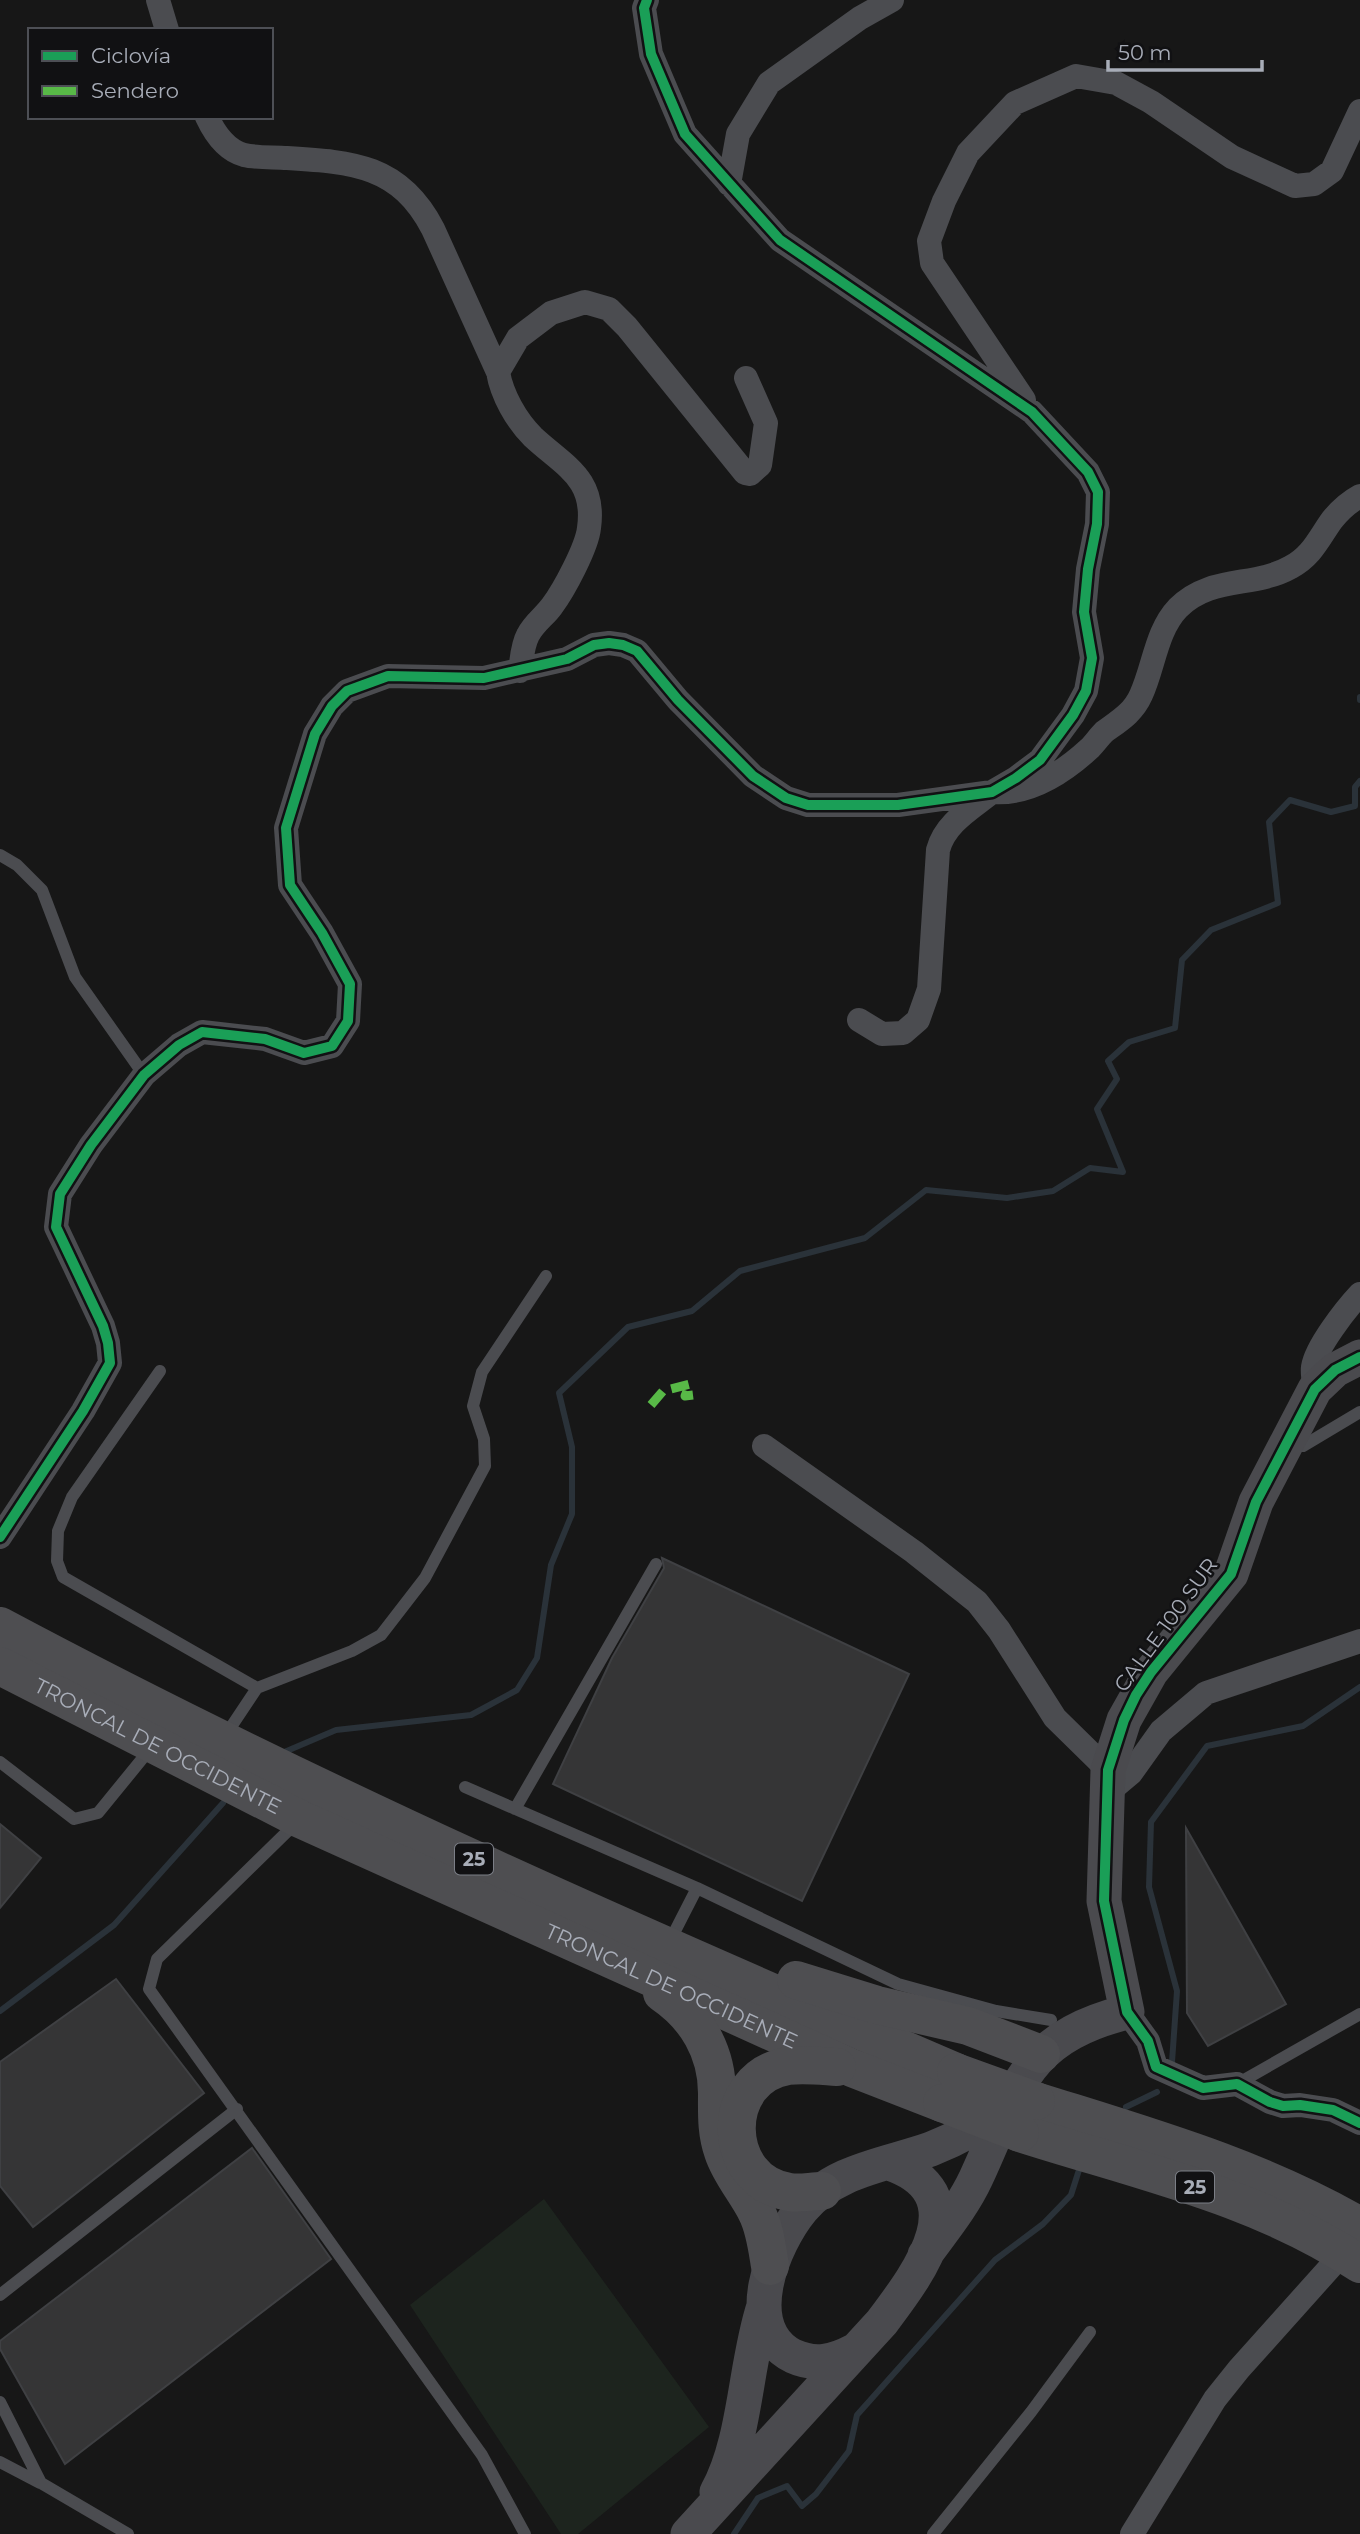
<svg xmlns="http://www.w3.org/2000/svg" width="1360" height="2534" font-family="Montserrat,sans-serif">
<rect width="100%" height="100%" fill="#171717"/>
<path fill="#1d241e" d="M544 2199 709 2427 578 2534H561L410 2305Z"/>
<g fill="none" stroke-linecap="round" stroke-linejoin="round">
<path stroke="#2a3239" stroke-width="6" d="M1360 697V700
M282 1753 336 1730 471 1715 517 1690 537 1658 551 1565 572 1514V1447L559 1393 628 1327 692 1311 740 1271 865 1238 926 1190 1007 1198 1053 1191 1090 1168 1123 1172 1097 1109 1117 1079 1108 1061 1129 1042 1175 1028 1182 960 1211 930 1278 903 1269 822 1290 800 1331 812 1355 806V787L1360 781
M0 2011 114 1925 223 1803
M1172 2062 1177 1991 1149 1887 1151 1822 1207 1746 1303 1726 1360 1687
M1126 2107 1157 2092
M734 2534 758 2498 787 2486 802 2506 816 2494 849 2451 857 2415 995 2260 1043 2224 1071 2195 1079 2170"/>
</g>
<path fill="#353536" stroke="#3f4043" stroke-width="2" d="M662 1558 909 1674 802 1901 553 1784 612 1658 664 1568Z
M0 1824 41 1858 0 1908Z
M1186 1828 1286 2004 1208 2046 1187 2013Z
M116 1979 204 2093 33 2227 0 2186V2062Z
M252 2148 331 2259 65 2464 0 2349V2341Z"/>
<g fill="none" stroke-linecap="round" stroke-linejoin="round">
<path stroke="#4b4c50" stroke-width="12" d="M0 855 17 865 42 890 75 977 144 1075
M160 1371 72 1497 58 1531 57 1561 63 1577 257 1688
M1303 1446 1360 1412
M225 1736 257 1688 352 1651 381 1635 425 1578 485 1466 484 1439 473 1406 482 1372 546 1276
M0 1762 74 1819 98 1813 151 1748
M465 1787 697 1888 673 1935
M515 1809 656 1564
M296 1823 157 1959 149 1989 482 2455 525 2534
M697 1888 898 1984 996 2011 1051 2020
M1237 2084 1360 2014
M0 2295 237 2109
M0 2402 41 2483 128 2534
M0 2462 40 2483
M933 2534 1031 2412 1090 2332"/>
<path stroke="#4b4c50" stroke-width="24" d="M158 0 167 30
M207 117C214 132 226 150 244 155 257 158 273 157 287 158 353 162 400 165 433 229L498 372C502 395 516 420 533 437 564 466 596 478 589 528 587 547 564 590 552 606 545 616 534 623 528 635 522 646 522 659 520 671
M729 184 738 134 769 83 860 18 892 0
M498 372 518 338 551 313 585 302 609 309 627 327 745 473 750 474 760 465 766 423 746 378
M1024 400 932 263 929 241 944 201 968 153 1015 103 1076 76 1116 83 1151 102 1232 157 1295 186 1314 184 1332 171 1360 111
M859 1020 882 1034 903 1033 918 1020 929 989 938 850C945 823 971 809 992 792 1029 795 1063 773 1090 748 1095 743 1099 737 1104 732 1119 721 1133 713 1141 695 1154 667 1156 631 1178 608 1211 575 1254 588 1291 567 1312 556 1319 538 1332 520 1340 510 1349 502 1360 496
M1315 1389C1314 1383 1312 1374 1313 1367 1316 1347 1346 1309 1360 1294
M764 1446 914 1552 977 1602 999 1630 1055 1718 1108 1770
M0 1537 83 1411 110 1363 108 1343 103 1326 56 1227 60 1194 91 1145 144 1075 179 1045 202 1032 265 1039 304 1053 332 1046 348 1021 350 984 322 933 290 885 286 828 315 734 332 706 347 691 388 676 484 678 567 659 594 645 609 643 623 645 637 651 678 700 753 776 786 798 808 805H898L992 792 1016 778 1040 760 1073 715 1086 691 1092 658 1084 612 1088 569 1097 524 1098 492 1088 472 1032 412 780 240 685 134 651 54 644 8 647 0
M1106 1794 1131 1773 1161 1731 1206 1693 1360 1641
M1127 2012 1148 2041 1156 2067 1203 2088 1237 2084 1270 2102 1283 2106 1300 2105 1333 2110 1360 2123
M1132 2534 1215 2399 1239 2369 1343 2253"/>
<path stroke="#4a4a4e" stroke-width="35" d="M925 2255C943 2230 963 2206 976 2178 1017 2090 1021 2039 1127 2012L1104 1901 1108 1770 1124 1720 1151 1672 1231 1574 1256 1502 1315 1389 1335 1370 1360 1357
M854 2351C833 2362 815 2366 793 2356 738 2328 773 2244 802 2209 834 2170 886 2165 931 2149 959 2138 982 2125 1006 2107
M717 2492C746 2440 745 2363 764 2306
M688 2534 882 2322C918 2274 980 2194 889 2163"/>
<g stroke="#4e4e51" stroke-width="38">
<path d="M0 1626C311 1792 633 1933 956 2072"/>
<path id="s1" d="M0 1666 300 1819 852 2068 942 2103"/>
<path d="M796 1980 877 2005 968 2026 1041 2054"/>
<path d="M662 1993C696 2016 717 2051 717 2093 717 2114 716 2132 723 2152 730 2174 747 2192 757 2213 765 2229 767 2248 770 2266"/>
<path d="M1036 2101C1147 2136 1258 2167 1360 2226"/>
<path d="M1020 2133C1135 2170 1258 2196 1360 2264"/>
<path d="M822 2191C811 2191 800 2194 789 2192 720 2181 719 2077 788 2066 804 2064 821 2066 837 2067"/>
</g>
<path stroke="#4e4e51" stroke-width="38" d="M956 2072 1036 2101
M942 2103 1020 2133"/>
<path stroke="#58b947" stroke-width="9" stroke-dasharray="18 9" stroke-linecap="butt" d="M651 1405 663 1391 690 1384 685 1396 693 1395"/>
<g stroke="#111113" stroke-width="15">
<path id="cycleway" d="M1360 1357 1335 1370 1315 1389 1256 1502 1231 1574 1151 1672 1136 1695 1124 1720 1108 1770 1104 1901 1127 2012 1148 2041 1156 2067 1203 2088 1237 2084 1270 2102 1283 2106 1300 2105 1333 2110 1360 2123
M0 1537 83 1411 110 1363 108 1343 103 1326 56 1227 60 1194 91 1145 144 1075 179 1045 202 1032 265 1039 304 1053 332 1046 348 1021 350 984 322 933 290 885 286 828 315 734 332 706 347 691 388 676 484 678 567 659 594 645 609 643 623 645 637 651 678 700 753 776 786 798 808 805H898L992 792 1016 778 1040 760 1073 715 1086 691 1092 658 1084 612 1088 569 1097 524 1098 492 1088 472 1032 412 780 240 685 134 651 54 644 8 647 0"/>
</g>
<use href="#cycleway" stroke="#1a9f57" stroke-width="10"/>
</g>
<g text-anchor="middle" stroke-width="5" stroke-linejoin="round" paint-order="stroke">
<g fill="#111113" stroke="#7b7e86" stroke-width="2">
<rect x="455" y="1843.5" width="38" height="31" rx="5"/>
<rect x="1176" y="2171.5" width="38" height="31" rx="5"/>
</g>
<g font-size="19" font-weight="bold" fill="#a8adb8">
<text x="474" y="1866">25</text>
<text x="1195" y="2194">25</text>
</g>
<g font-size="21" fill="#a8adb8" stroke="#111113">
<text transform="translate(1166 1625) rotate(-54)" y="7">CALLE 100 SUR</text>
<text dy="7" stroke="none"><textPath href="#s1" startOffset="177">TRONCAL DE OCCIDENTE</textPath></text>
<text dy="7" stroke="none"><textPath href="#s1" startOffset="744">TRONCAL DE OCCIDENTE</textPath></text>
</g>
</g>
<rect x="28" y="28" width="245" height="91" fill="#111113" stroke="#4d4f55" stroke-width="2"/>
<rect x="42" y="51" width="35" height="10" fill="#1a9f57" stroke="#4d4f55" stroke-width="2"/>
<text x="91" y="63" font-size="21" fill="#a8adb8">Ciclovía</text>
<rect x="42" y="86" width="35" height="10" fill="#58b947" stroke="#4d4f55" stroke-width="2"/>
<text x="91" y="98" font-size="21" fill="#a8adb8">Sendero</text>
<path d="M1108 60v10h154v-10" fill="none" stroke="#a8adb8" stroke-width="3.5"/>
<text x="1118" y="60" font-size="21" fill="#a8adb8" stroke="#111113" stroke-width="5" paint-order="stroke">50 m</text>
</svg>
